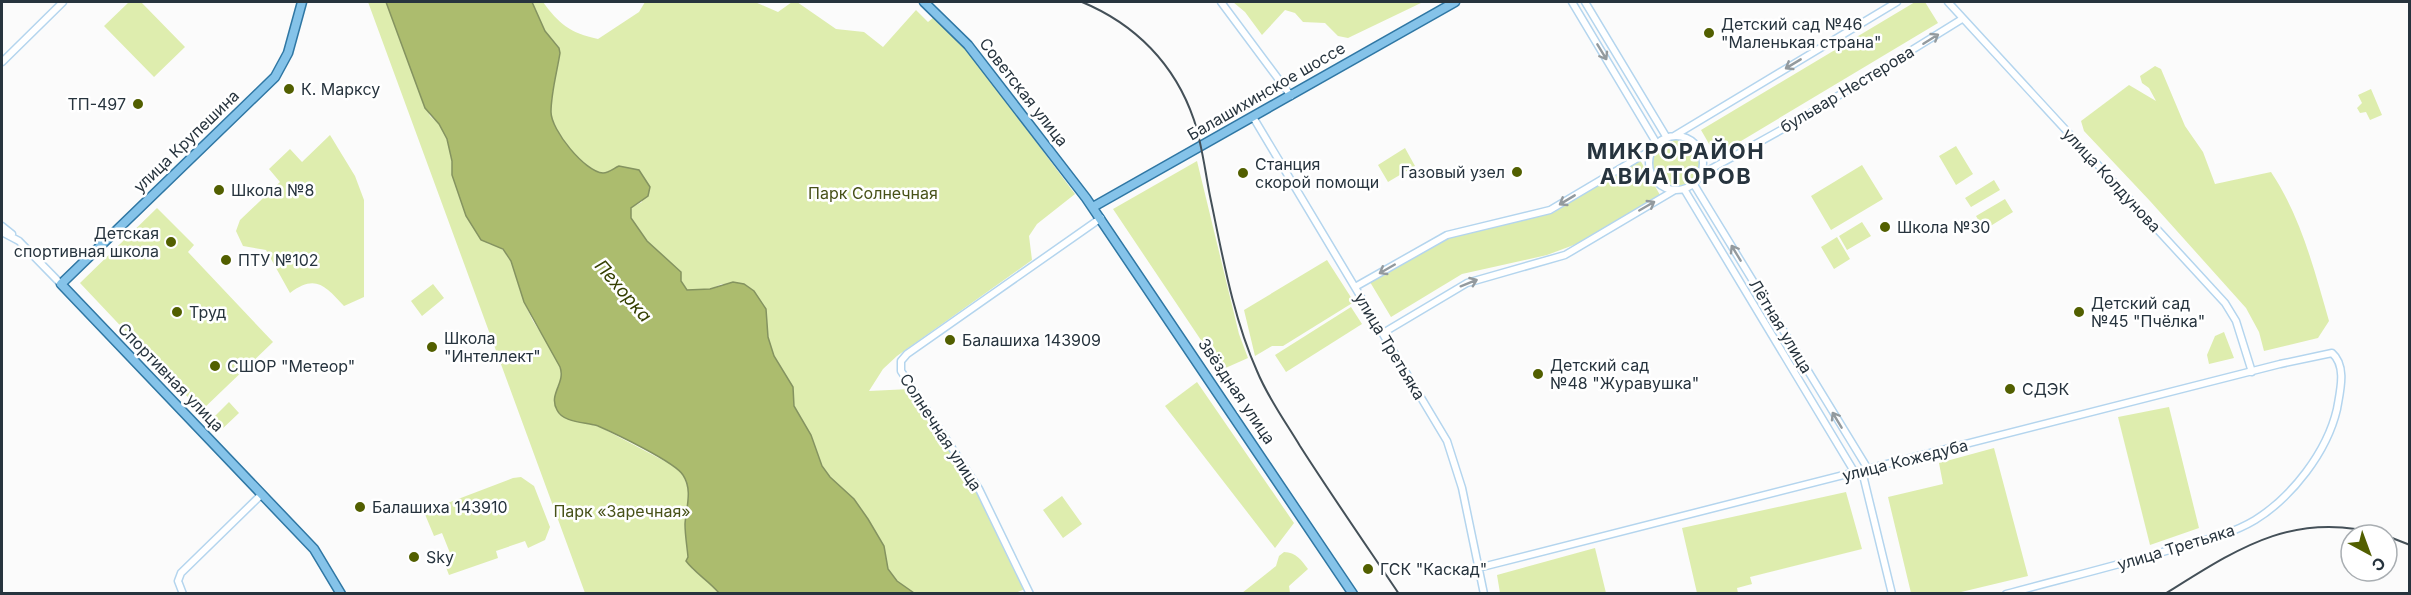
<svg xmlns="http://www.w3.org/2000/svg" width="2411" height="595" font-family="Inter,sans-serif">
<rect width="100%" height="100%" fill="#fbfbfb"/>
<path fill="#deedae" d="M129 2H141L185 47 154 77 104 26Z
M368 2H386L420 94 430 116 439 124 447 139 452 161V175L488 244 496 245 503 250 511 261 524 302 533 321 552 350 563 374 562 381 557 387 565 418 600 427 670 464 683 474 688 489 689 504 685 534 692 569 712 585 719 593H585Z
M532 2H543C559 24 570 33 598 39L639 12 645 2H755L778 12 792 2H797L836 29 864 32 883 47 916 10 928 22 934 17 969 52 1075 194 1037 224 1029 236 1032 260 897 356 883 369 869 391 910 389 977 491 1025 589 1013 594 914 593 897 581 888 569 884 546 868 519 854 499 830 477 822 466 811 435 794 406 793 387 774 356 768 337 766 309 722 284 710 289 687 291 681 281V272L647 241 631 218V208L642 202 644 177 639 170 619 166C614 168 609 173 603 173 585 172 551 130 551 112 551 93 557 72 560 53L559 47 545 31Z
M1233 2H1423L1348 38 1338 36 1325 23 1303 22 1295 13 1285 10 1262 35 1245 12Z
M1915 2H1925L1938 23 1716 156 1701 130Z
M2155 66 2161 69 2185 126 2203 152 2215 184 2271 172C2301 217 2314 269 2329 321L2318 338 2264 351 2259 332 2246 308 2150 201 2084 131 2081 121 2129 85 2156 101 2149 88 2142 83 2140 76Z
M2371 89 2382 115 2370 120 2366 112 2360 113 2357 108 2362 103 2358 95Z
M330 135 355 176 364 200V297L344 306C326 287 316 273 290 293L266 250 243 246 236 231 240 220 280 182 269 169 290 149 302 162Z
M1653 163a23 23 0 1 1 46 0a23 23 0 1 1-46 0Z
M1956 146 1973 174 1956 185 1939 156Z
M1405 148 1415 166 1388 182 1378 165Z
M1640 160 1660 195 1579 243 1547 255 1462 274 1391 317 1370 282 1436 244 1455 235 1553 213Z
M1197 161 1239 334 1248 358 1221 370 1113 209Z
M1862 165 1883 199 1831 230 1811 196Z
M1994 180 2000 190 1971 207 1965 198Z
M2005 199 2013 212 1984 230 1976 216Z
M157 208 194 245 188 252 273 342 201 411 80 283Z
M1862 222 1871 236 1847 250 1839 236Z
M1837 237 1850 259 1834 269 1821 247Z
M1327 260 1354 302 1283 346H1272L1255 356 1244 310Z
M433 284 444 298 422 316 411 301Z
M1351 307 1362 324 1286 372 1275 355Z
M2224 332 2234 358 2209 364 2207 355 2215 336Z
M1197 382 1294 523 1275 548 1165 406Z
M229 402 239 413 220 431 210 421Z
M2169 407 2199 528 2150 545 2118 417Z
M1994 448 2028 576 1957 593H1911L1888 497 1943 484 1939 463Z
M521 477 534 486 550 527 545 540 528 548 525 541 496 551 498 558 449 575 442 557 450 553 442 533 434 536 424 512 513 478Z
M1846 492 1862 549 1750 577 1752 584 1737 588 1738 593H1697L1682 528Z
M1062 496 1082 524 1063 538 1043 510Z
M1595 548 1606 593H1500L1497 575Z
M1284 552C1296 552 1302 561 1308 569L1289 586 1290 593H1242L1276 566 1279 556Z"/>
<path fill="#acbc6e" stroke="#849360" stroke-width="1.5" d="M386 2H532L545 31 559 48 560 53C557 72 551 93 551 112 551 130 585 172 603 173 609 173 614 168 619 166L639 170 650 187 648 196 631 208V218L647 241 681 272V281L687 290 710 289 733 282 744 284 754 291 766 309 768 337 774 356 793 387 794 406 811 435 822 466 830 477 854 499 868 519 884 546 888 569 897 581 914 593H719C709 581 695 573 686 561L688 557C687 546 685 535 685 524 686 508 693 490 683 475 675 462 614 433 598 426 586 422 563 423 557 410 548 394 566 383 560 367L524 302 511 261 503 249 481 240 466 216 452 175V161L447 139 439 124 425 108Z"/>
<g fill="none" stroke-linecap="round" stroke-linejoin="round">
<g stroke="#b4d5ee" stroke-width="9">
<path id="minor" d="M1221 2 1291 96
M1572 2 1657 144
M1585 2 1667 138
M1948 2 2225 303 2236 321 2252 372
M2 62 63 2
M1253 117 1447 441 1462 488 1484 594
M1674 136 1897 2
M1649 163a27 27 0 1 1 54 0a27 27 0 1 1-54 0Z
M1700 175 1799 120 1962 19
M1693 183 1868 469
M1684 189 1855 473
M2 226 12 234
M2 232 19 241 61 284
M1355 287 1447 235 1550 210 1653 149
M1383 333 1467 283 1565 255 1675 190
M1862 471 1892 594
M1478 568 2280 364 2332 353C2347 366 2340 391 2337 409 2327 452 2292 497 2255 520 2230 535 2201 541 2173 549 2118 565 2062 579 2006 594
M183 594 178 581 181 573 262 494
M1030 594 979 489 901 371V361L907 354 1101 218"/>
</g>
<g stroke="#2f77a4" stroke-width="11">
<path id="major" d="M302 2 288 53 275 77 61 284 314 549 341 594
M924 2 968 45 1086 198 1353 594
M1093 207 1455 2"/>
</g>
<use href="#minor" stroke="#fff" stroke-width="6"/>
<use href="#major" stroke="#85c3e9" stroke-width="8"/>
<path stroke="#445058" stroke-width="2" d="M1082 2C1135 24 1175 64 1194 120 1202 144 1205 171 1210 196 1222 253 1233 318 1257 371 1268 398 1285 421 1300 446 1332 496 1366 545 1399 594
M2387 536 2410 545
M2165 594C2237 549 2294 509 2383 535"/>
</g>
<defs><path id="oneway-shaft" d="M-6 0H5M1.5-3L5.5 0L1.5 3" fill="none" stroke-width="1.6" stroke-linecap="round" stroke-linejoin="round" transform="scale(1.5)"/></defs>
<g stroke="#939a9e">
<use href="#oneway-shaft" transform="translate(1931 39) rotate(-32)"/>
<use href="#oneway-shaft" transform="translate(1602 52) rotate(59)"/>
<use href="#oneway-shaft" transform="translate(1793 64) rotate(149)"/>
<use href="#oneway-shaft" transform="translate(1567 200) rotate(149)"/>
<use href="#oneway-shaft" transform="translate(1647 206) rotate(-30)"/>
<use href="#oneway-shaft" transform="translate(1736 253) rotate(-121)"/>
<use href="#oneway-shaft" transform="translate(1387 269) rotate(150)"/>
<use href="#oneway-shaft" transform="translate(1469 283) rotate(-22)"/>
<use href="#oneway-shaft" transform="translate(1837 420) rotate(-121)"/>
</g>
<g fill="#525f00" stroke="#fff" stroke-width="2">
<circle cx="1709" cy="33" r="6"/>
<circle cx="289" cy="89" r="6"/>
<circle cx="138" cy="104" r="6"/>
<circle cx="1517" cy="172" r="6"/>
<circle cx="1243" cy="173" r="6"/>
<circle cx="219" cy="190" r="6"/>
<circle cx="1885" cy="227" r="6"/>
<circle cx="171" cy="242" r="6"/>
<circle cx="226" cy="260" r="6"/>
<circle cx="177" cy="312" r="6"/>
<circle cx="2079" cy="312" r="6"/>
<circle cx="950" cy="340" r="6"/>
<circle cx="432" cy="347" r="6"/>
<circle cx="215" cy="366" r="6"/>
<circle cx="1538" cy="374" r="6"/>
<circle cx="2010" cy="389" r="6"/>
<circle cx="360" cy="507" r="6"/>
<circle cx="414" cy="557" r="6"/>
<circle cx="1368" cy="569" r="6"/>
</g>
<g text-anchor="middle" stroke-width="5" stroke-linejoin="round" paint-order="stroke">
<g font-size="16" fill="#27343e" stroke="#fff" text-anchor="start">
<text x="1721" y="30">Детский сад №46<tspan x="1721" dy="18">"Маленькая страна"</tspan></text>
<text x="301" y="95">К. Марксу</text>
<text x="126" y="110" text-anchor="end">ТП-497</text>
<text x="1255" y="170">Станция<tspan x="1255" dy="18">скорой помощи</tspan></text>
<text x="1505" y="178" text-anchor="end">Газовый узел</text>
<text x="231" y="196">Школа №8</text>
<text x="1897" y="233">Школа №30</text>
<text x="159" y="239" text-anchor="end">Детская<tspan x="159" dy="18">спортивная школа</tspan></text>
<text x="238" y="266">ПТУ №102</text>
<text x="2091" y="309">Детский сад<tspan x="2091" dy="18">№45 "Пчёлка"</tspan></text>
<text x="189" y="318">Труд</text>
<text x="444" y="344">Школа<tspan x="444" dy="18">"Интеллект"</tspan></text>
<text x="962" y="346">Балашиха 143909</text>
<text x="1550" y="371">Детский сад<tspan x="1550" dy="18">№48 "Журавушка"</tspan></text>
<text x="227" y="372">СШОР "Метеор"</text>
<text x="2022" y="395">СДЭК</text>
<text x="372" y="513">Балашиха 143910</text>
<text x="426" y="563">Sky</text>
<text x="1380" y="575">ГСК "Каскад"</text>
</g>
<g font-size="16" fill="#27343e" stroke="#fff">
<text transform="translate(1847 89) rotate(-31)" y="6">бульвар Нестерова</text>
<text transform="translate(1266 91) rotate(-30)" y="6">Балашихинское шоссе</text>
<text transform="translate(1024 92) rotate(52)" y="6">Советская улица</text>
<text transform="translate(186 141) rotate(-44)" y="6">улица Крупешина</text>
<text transform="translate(2112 180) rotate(47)" y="6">улица Колдунова</text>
<text transform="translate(1781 326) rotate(59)" y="6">Лётная улица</text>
<text transform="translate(1390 346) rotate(59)" y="6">улица Третьяка</text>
<text transform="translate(171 377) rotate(46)" y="6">Спортивная улица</text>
<text transform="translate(1237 391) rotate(56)" y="6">Звёздная улица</text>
<text transform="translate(941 432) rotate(57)" y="6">Солнечная улица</text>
<text transform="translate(1905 460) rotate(-14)" y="6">улица Кожедуба</text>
<text transform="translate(2176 547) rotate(-17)" y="6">улица Третьяка</text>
</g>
<g font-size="16" fill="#475118" stroke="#fff">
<text x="873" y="199">Парк Солнечная</text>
<text x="622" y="517">Парк «Заречная»</text>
</g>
<g font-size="18" font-style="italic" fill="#364002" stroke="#fff">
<text transform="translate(623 291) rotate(49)" y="6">Пехорка</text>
</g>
<g font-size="22" font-weight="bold" letter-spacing="1.5" fill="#27343e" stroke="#fff">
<text x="1676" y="159">МИКРОРАЙОН<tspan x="1676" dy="25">АВИАТОРОВ</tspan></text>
</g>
</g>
<rect width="2411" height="595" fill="none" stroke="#27343e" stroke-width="6"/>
<g transform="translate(2369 553) rotate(139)"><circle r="28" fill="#ffffff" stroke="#a9aeb2" stroke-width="1.5"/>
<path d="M0-4.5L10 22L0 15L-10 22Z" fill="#525f00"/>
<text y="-9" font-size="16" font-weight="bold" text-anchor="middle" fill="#27343e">С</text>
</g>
</svg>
